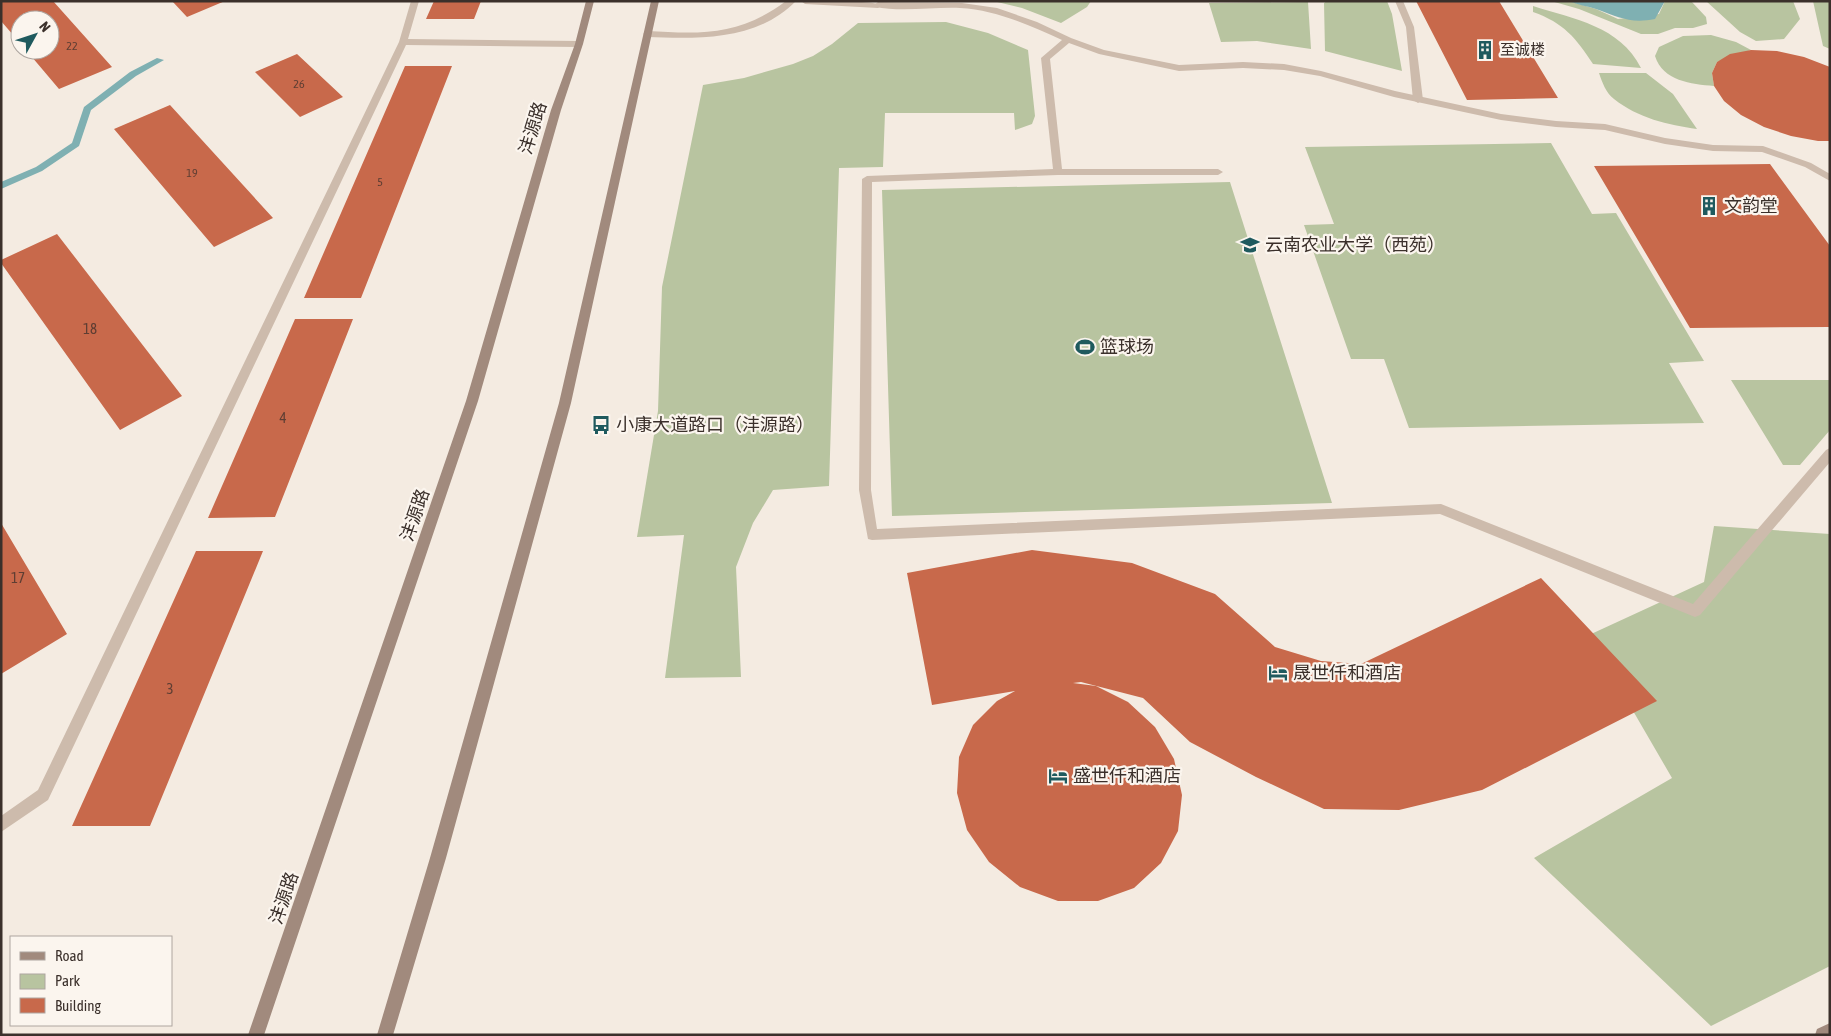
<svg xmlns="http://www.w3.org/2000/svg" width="1831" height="1036" font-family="'Asap Condensed','Noto Sans SC',sans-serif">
<rect width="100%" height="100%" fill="#f4ebe1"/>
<path fill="#b8c4a0" d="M993 1H1091L1087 7 1061 23 1022 8Z
M1327 1H1387L1392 14 1402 71 1325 51 1324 3Z
M1551 1H1569L1596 9 1618 19 1659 14 1665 1H1691L1706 17 1707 24 1693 28H1675L1658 34H1641L1579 9Z
M1706 1H1793L1800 19 1784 39 1756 41 1740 32Z
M1813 1H1830V49L1823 46Z
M1308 2 1311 49 1257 41 1221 42 1209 3Z
M1533 6C1574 19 1620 26 1641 68L1593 64C1576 38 1564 23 1533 12Z
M946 22 988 33 1028 50 1035 116 1032 124 1015 130 1014 113H885L883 167 839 168 829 486 773 490 753 523 736 567 741 677 665 678 684 535 637 537 658 411 662 287 703 85 744 78 793 64 813 56 832 44 858 23Z
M1711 35 1736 42 1751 50 1717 62 1712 73 1714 86C1691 84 1663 81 1655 56L1659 47 1683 36Z
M1599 73H1646L1673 94 1697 129C1668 125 1638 118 1614 99 1606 93 1602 82 1599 73Z
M1551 143 1592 214 1616 213 1704 361 1669 363 1704 423 1409 428 1384 359H1351L1304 225 1334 224 1305 147Z
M1230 182 1332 503 892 516 882 190Z
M1731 380H1830V430L1800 465H1783Z
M1714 526 1830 534V966L1711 1026 1534 858 1672 778 1589 635 1704 582Z"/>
<path fill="#7fb0b2" d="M1569 1H1665L1655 19C1630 24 1619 17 1596 9 1587 6 1578 5 1569 1Z"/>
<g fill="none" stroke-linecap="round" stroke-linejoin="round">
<path fill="#7fb0b2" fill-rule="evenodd" d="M157 58 164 60 136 76 91 110 79 146 42 171 1 189V182L36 167 72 143 84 107 130 72Z"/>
</g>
<path fill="#c8694b" d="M1 1H53L112 67 59 89 26 50H50V20H20V43L1 21Z
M172 1H225L187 17Z
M434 1H481L474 19H426Z
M1416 1H1499L1558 98 1467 100Z
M1751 50 1777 51 1804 57 1830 67V141H1818L1791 136 1764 127 1741 115 1724 101 1714 86 1712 73 1717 62 1730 54Z
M297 54 343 97 300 117 255 72Z
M405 66H452L361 298H304Z
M170 105 273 218 214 247 114 129Z
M1770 164 1830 246V327L1690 328 1594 166Z
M57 234 182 396 120 430 1 263V260Z
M295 319H353L275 517 208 518Z
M1 523 67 634 1 674Z
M1032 550 1132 563 1215 594 1275 647 1321 661 1361 664 1541 578 1657 701 1482 790 1399 810 1324 809 1256 777 1190 742 1143 698 1081 682 1073 683 1096 686 1128 702 1155 727 1174 759 1182 795 1178 831 1161 863 1134 888 1098 901H1058L1020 887 989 862 967 830 957 793 959 757 973 725 997 701 1015 691 932 705 907 573Z
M196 551H263L150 826H72Z"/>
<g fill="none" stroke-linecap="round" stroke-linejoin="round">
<path fill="#cdbbac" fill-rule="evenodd" d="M411 1H419L408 39 579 41 583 44 579 47 406 45 48 800 1 832V816L38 790 399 42Z
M786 1H796C757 41 698 39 647 37L643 34 647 31C703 34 739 36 786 1Z
M878 2 962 3 997 8 1037 22 1071 38 1104 50 1179 65 1243 62 1284 64 1321 71 1395 91 1501 114 1556 121 1605 124 1665 138 1713 145 1763 146 1811 163 1830 174V181L1805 167 1762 152 1713 151 1665 144 1605 130 1556 127 1501 120 1394 97 1320 76 1284 70 1243 68 1179 71 1099 54 1069 43 1050 59 1062 169H1218L1223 172 1218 175H1058L872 182 871 490 877 529 1441 504 1693 604 1826 450 1830 448V462L1700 615 1695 617 1440 514 872 540 868 539 859 490 862 179 867 176 1053 169 1041 58 1062 40C1029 25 996 10 960 8 933 7 901 12 875 7L874 5Z"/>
<path fill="#cdbbac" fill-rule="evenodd" d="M801 1C816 1 872 0 882 5L878 8 805 4Z
M1395 1H1403L1414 27 1423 100 1418 103 1413 100 1406 27Z"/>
<path fill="#a18a7d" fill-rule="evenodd" d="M586 1H594L583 44 561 110 478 401 264 1035H248L466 401 551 110 575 44Z
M651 1H659L571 403 446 858 393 1035H377L430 858 559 403Z
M1830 1023V1035H1815L1817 1029Z"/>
</g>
<defs>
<g id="building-bare" transform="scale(1.5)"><path d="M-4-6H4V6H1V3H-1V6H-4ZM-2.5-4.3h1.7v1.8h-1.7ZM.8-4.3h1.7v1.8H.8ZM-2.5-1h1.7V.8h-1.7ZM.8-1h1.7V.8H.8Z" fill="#1f5a5e" stroke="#fbf5ee" stroke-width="2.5" paint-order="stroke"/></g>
<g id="university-bare" transform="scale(1.5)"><path d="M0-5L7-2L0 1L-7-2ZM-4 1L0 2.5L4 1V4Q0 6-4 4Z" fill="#1f5a5e" stroke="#fbf5ee" stroke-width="2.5" paint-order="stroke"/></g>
<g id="stadium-bare" transform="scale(1.5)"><path d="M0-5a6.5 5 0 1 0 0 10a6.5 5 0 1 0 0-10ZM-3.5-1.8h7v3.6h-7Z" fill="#1f5a5e" stroke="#fbf5ee" stroke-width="2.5" paint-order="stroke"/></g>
<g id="bus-bare" transform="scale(1.5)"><path d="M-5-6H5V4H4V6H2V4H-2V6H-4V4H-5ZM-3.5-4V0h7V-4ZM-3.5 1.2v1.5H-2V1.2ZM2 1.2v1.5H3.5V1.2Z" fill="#1f5a5e" stroke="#fbf5ee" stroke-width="2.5" paint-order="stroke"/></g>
<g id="hotel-bare" transform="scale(1.5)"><path d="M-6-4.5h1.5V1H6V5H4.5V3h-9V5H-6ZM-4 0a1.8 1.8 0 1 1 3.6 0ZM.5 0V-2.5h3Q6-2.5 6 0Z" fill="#1f5a5e" stroke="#fbf5ee" stroke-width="2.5" paint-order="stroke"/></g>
</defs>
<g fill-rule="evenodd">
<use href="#building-bare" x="1485" y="50"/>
<use href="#building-bare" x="1709" y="206"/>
<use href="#university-bare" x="1250" y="245"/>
<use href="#stadium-bare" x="1085" y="347"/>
<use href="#bus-bare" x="601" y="425"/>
<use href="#hotel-bare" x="1278" y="673"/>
<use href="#hotel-bare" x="1058" y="776"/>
</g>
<g text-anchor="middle" stroke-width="4.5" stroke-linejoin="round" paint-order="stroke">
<g font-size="12" fill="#5e3e33">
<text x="72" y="50">22</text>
<text x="299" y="88">26</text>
<text x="192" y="177">19</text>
<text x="380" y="186">5</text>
</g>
<g font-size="15" fill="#3b302b" stroke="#fbf5ee" text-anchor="start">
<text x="1500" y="55">至诚楼</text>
</g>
<g font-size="15" fill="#5e3e33">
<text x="90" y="334">18</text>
<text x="283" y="423">4</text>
<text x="18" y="583">17</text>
<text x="170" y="694">3</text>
</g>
<g font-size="18" fill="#3b302b" stroke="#fbf5ee">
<text transform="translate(533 128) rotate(-73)" y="6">沣源路</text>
<text transform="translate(415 515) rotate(-71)" y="6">沣源路</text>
<text transform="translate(284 898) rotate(-71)" y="6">沣源路</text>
</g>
<g font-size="18" fill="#3b302b" stroke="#fbf5ee" text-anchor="start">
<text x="1724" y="212">文韵堂</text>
<text x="1265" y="251">云南农业大学（西苑）</text>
<text x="1100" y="353">篮球场</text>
<text x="616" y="431">小康大道路口（沣源路）</text>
<text x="1293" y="679">晟世仟和酒店</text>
<text x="1073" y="782">盛世仟和酒店</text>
</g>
</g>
<rect width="1831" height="1036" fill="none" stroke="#3b302b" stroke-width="5"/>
<rect x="10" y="936" width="162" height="90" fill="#fbf5ee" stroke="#aea6a0"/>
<rect x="20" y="952" width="25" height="8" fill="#a18a7d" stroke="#aea6a0"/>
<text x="55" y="961" font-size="15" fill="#3b302b">Road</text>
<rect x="20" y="974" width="25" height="15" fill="#b8c4a0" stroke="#aea6a0"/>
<text x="55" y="986" font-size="15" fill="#3b302b">Park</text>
<rect x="20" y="998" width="25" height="15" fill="#c8694b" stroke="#aea6a0"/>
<text x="55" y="1011" font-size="15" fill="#3b302b">Building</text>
<g transform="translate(35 35) rotate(50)"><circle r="24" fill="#fbf5ee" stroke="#aea6a0"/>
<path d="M0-4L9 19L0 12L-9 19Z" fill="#1f5a5e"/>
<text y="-8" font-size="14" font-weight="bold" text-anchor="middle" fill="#3b302b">N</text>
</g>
</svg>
